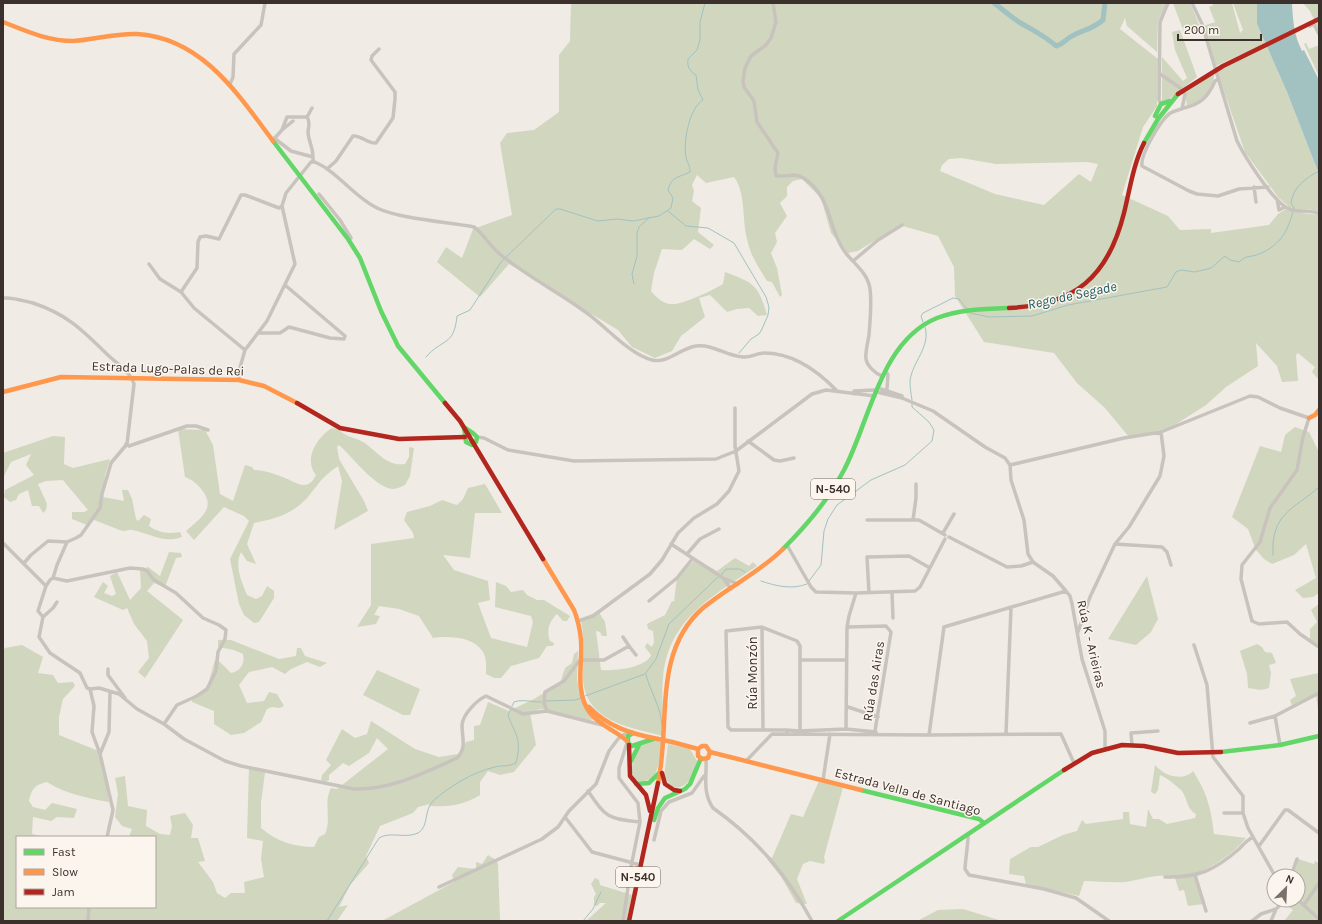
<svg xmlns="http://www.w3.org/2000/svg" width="1322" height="924" font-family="Karla,sans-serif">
<rect width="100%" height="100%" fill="#f0ebe5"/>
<path fill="#d1d6bf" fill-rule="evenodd" d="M571 3H1167L1158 21 1157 52 1127 26 1125 18 1120 29 1158 59 1157 106 1143 127 1122 195 1168 216 1180 230 1211 229V233L1269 225 1278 214 1286 209 1289 210 1288 206 1278 197 1245 152 1217 71 1244 53 1216 66 1203 26 1215 22 1209 7 1213 5V3H1232L1240 33 1243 30 1233 3H1257V24L1287 92 1319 174V212L1309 209H1301L1302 213 1319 215V380L1312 372 1315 367 1298 353 1296 355 1298 381 1282 382 1277 366 1256 343 1258 366 1226 387 1206 405 1170 428 1129 437 1105 408 1077 383 1054 353 984 342 955 296 954 267 938 236 899 225 858 251 848 253 831 233 821 198 802 179 793 181 787 187V196L780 203 787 216 775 233 777 242 771 253 777 268 782 295 780 297 772 282 767 281C759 268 750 255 747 239 742 220 746 193 734 177L706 183 697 175 692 185 694 191 692 201 701 208 698 232 714 245 710 249 694 239 682 250 662 249 654 273 651 291C655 296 663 304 671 304 683 305 713 290 723 284L725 272C754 283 758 284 767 315L758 316 749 308 737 309 727 312 710 295 699 298 705 317 681 336 672 351 655 358 632 347 618 330 509 264 480 297 437 262 446 247 462 258 473 229 512 215 500 143 507 133 534 130 559 112V55L570 41ZM961 158 996 164 1087 162 1098 164 1091 182 1079 174 1044 205 995 194 940 171 942 165 949 159Z
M1173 3H1190L1201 29 1185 35Z
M1303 3H1319V31L1310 11Z
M1180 30 1197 77 1168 100 1162 101V57L1183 81 1187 78 1175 50 1172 32Z
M1306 43 1309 49 1319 45V76L1304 44Z
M1214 73C1215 83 1208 97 1200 102 1196 104 1191 104 1187 106L1185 93Z
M1295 427 1309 432 1319 452V593L1313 597 1303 598 1295 590 1316 578 1306 544 1294 555 1272 564 1264 559 1256 550 1248 529 1232 517 1260 446 1281 452 1285 435Z
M332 428C339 429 342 433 348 436 353 438 358 439 363 442 377 451 387 467 405 464L409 457V447L414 448 410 476 405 485C402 486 397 489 393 489 375 488 352 456 339 445L337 447 339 459 364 501 368 511 334 530 342 481 338 466C322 477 320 482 308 497 293 514 275 519 254 523L247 544 256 564 247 561 241 552C234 566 242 582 247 595L256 599 262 596 267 586 274 591V598L259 622 254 623 244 615 239 604 230 559 249 521 244 516 224 507 194 540 186 531C199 519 217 509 202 490 197 484 193 480 185 477L178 429 205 430 213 445 220 494 233 501 245 465 252 467 254 470C264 470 275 474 285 478 297 483 308 492 316 475 303 460 317 437 332 428Z
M53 436 65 437 64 464 73 468 110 459 105 475 103 497 124 501 122 490H128L132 499 136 519 138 521 144 515 151 519 149 526C159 533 168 534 180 532L182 537C163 544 150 533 132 530 129 529 126 531 123 531 121 531 98 521 94 520L87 525 72 519V512H84L88 510 63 480 46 481 38 484 47 504 46 510 43 513 39 506H32L28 490 19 494 16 500 10 502 4 497 5 490 34 475 26 465 31 454 11 462 3 478V453Z
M485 484 502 513H475L470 558 443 555 454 570 488 581 490 600 478 603 491 638 527 647 533 622 531 616 495 607 496 582 506 586 511 592 523 590 527 595 537 600H544L570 616 567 621H563L557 614C549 622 546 630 550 641L554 643 553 646H547L539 658 511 666 501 678H494L486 674C486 668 487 658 483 652 473 636 448 636 433 638L419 616 399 609 379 606 374 615 380 616 376 624 357 627 371 605V544L414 538 413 533 404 520 407 512 430 506 442 500 457 505 463 499 468 488Z
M169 552 181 553 182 557 176 558 165 587 154 583 147 591 183 620 145 678 138 672 149 658 147 641 134 624 127 608 123 610 94 597 103 582 108 586 104 593 112 596 116 594 110 576 117 572 130 600 141 588 140 570 148 567 160 576Z
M735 558 749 566 753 562 757 566C713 596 668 619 663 678 661 697 664 717 663 736 630 727 585 722 583 678 583 658 585 640 581 620L598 611 605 622 607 636H602L600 632 596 631 601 670C614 671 646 668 651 655L645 647 647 643 652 647 654 642 653 631 648 629 647 624 665 615 672 601 674 602 677 577 696 559 717 571Z
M1147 576 1158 619 1151 632 1136 645 1108 639Z
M1319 604V648L1310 640V629L1317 622 1311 610Z
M218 640H231L279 659 296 656 297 648H301L305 656 327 663 320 667 307 662 291 669 285 674 272 667 249 672 239 685 247 703 264 701 269 692 277 694 284 706 280 708 272 707 267 709 261 722 244 733 231 735 214 724V711L192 702V697L207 688 215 660 219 661 231 673C241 671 245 663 243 654L234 650 218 647Z
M1257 644 1262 647 1265 652 1272 653 1276 663 1269 665 1271 673 1269 688 1261 690 1248 688 1247 674 1240 651Z
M22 645 43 657 38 673 53 675 58 683 73 682 75 686 63 699 59 717V735L101 752 109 802C87 798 66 794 47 782 34 785 32 789 29 801L33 807 45 810 52 803 77 809 74 818 57 817 51 821 33 817 32 834 46 837H17V907H155V837H129L132 829 122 826 115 817 118 794 115 778 125 776 128 806 147 810 146 826 160 834 170 835 172 826 170 816 185 813 193 825 191 838H198L205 861 198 862 213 882 217 893 225 898 231 893H245L244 882 264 877 261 859 263 841 247 838 249 766 265 773 261 802V828C276 841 294 847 314 847L319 837 325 834C332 819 323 802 331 788L337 789 388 749 377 738 369 753 349 766 343 763 329 775V780L325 782 321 780 322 775 331 765 326 760 342 729 355 738 367 734 371 721 415 749 439 757 458 754 466 742 474 740V726L480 725 488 702 509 711 534 699 560 683 565 668 572 663 574 654 578 651 577 679 579 693 597 719 589 720 540 709 530 713 536 745 514 772 500 775 488 771 480 782V795C464 805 450 807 430 806V804L418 807 413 813 380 826 366 856 369 863 350 885 339 907 348 905 337 921H3V652L5 648Z
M377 670 420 689 410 715H403L363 695Z
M1319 673V716L1316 695 1292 706 1290 700 1296 696 1290 679Z
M654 740 662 742C660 751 660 763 656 772 654 777 650 780 645 781 623 786 633 751 642 744 645 742 650 741 654 740Z
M668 744 690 749 697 761C693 774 688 791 671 787L664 777Z
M1155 765C1164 776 1183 782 1193 771 1207 793 1211 808 1214 834L1246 838C1232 855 1215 865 1195 874L1204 904 1188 906 1184 890 1179 891 1175 878C1158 872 1143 880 1125 882 1112 883 1098 881 1084 881L1079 896 1026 884 1024 876 1009 874 1010 859 1031 847H1038L1063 835 1077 831 1082 820 1086 824 1123 819V812H1129L1130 824 1146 827 1148 809 1153 819H1159L1167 824 1195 818 1196 814C1186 809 1188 798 1181 790 1174 784 1169 779 1160 775L1158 790 1155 794 1151 792Z
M819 781 843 787 824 857 825 861 824 864 810 861 803 864 797 879 807 904 796 903 782 878 768 860V856L772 858 791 814 803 817Z
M488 855 496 860 498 864 500 921H382L454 882 452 875 458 867 476 869V862L482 864Z
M1298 859 1314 864 1315 861 1319 863V882L1316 886 1319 889V921H1284L1293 910 1284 903 1288 900H1298V876H1292Z
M595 878 599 880 600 885 632 895 627 921H586L606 903H600L597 906 594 905V897L596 894 591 884Z
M963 909 1002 921H917L938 910Z"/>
<path fill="#a1c2c1" d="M1257 3H1292C1293 22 1294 35 1302 51L1304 50 1319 80V174L1287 92 1257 24Z"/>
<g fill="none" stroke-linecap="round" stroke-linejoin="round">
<path stroke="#a1c2c1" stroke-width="1" d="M668 211 686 226 708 228 734 243 766 297 769 307 768 315 762 329 759 334 751 339 739 353
M634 284 632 274 637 256V233L639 227 650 217
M970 313 989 317 1032 316 1068 305 1167 287 1176 272 1181 270 1195 272 1211 268 1225 256 1230 260 1239 262C1248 254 1250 258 1259 254 1281 245 1288 231 1294 208L1291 203C1293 187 1306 178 1319 171
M923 322 921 316 923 313 953 298 959 299 967 309
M426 357C442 338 454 347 457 316L470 310 501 262 556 209H560L598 221 617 219 633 221 659 216 671 208 673 198 668 190C672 175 679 178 690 172 690 165 687 163 686 157 683 143 689 108 703 100L698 90 696 75C690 71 687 68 688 59L697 50 700 40V22L705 3
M912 400C911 394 910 387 910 381 912 362 931 347 925 327
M1273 555C1271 513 1293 510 1319 487
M721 575 726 569H740L745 572
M761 581C776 586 792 590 807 584
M809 581 821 565 824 531 828 519 837 505 871 480 905 465 932 441 934 430 929 422 912 407V403
M646 675C651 693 661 707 662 726
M585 696 645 674 656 659 669 624 718 577
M546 701 575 700 581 698
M512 706 514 702C522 699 532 702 541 702
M327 921 379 838C390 831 405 839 418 833 429 827 424 809 433 801 450 786 473 772 495 767 502 765 508 767 516 763 522 738 516 737 508 715L511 709
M583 921 593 909 601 892"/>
<path stroke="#a1c2c1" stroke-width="5" d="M994 3C1002 9 1010 16 1019 22 1032 30 1044 35 1056 46 1066 43 1064 40 1072 36 1085 29 1091 30 1103 20L1105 3"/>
<path stroke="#c9c3be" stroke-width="3.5" d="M773 3 776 22 771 38 766 45 751 56 745 68 743 81 744 87 754 101 757 122 778 153 775 168 776 176C787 177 795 172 805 179 833 199 827 228 845 252 854 264 868 273 870 289 872 303 870 321 869 335 868 342 865 352 866 359 867 366 876 374 882 376
M1192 3 1202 24 1237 141C1245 157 1274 203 1289 209 1299 213 1310 209 1319 214
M1310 26 1314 24 1319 34
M1160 74 1179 87 1185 94 1182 109
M1217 80 1215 81C1208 97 1201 104 1184 108 1179 110 1173 111 1169 114 1160 121 1140 155 1142 166L1189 191 1197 194 1218 196 1239 189 1268 187
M230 84 233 77 234 54 261 25 265 3
M1161 104 1159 100 1160 22 1168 3
M307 117 312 108
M282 130 293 121
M274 138 291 151 313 157
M273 140 282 130 287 117H307C311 122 308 127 308 133 309 144 314 147 313 161
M327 169 336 161 353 136C361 135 368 144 376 143L393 118 395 99V92L371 60 372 56 379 49
M1254 187 1256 202
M319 194 340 220 351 238 349 240
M1277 199 1279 210 1285 207
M282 206 286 193 311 162H315C338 172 353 196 377 208 400 219 447 222 474 227 485 235 490 247 501 255 527 276 556 291 584 311 605 325 627 353 652 360 667 364 681 348 696 346 714 344 728 357 743 357 750 358 757 353 764 353 793 353 817 370 837 391
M853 261 878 240 902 225
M149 264 160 279 181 292 194 308 245 350
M181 292 197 268 198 242 200 237 206 236 219 239 241 195H245L279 208 282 206 295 264 267 321 245 350 239 371V380
M3 298C13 297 24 301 33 303 69 315 83 331 110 357 118 364 131 373 134 384L127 444 111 463 102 494 100 508 81 535 76 538 67 542 48 541 31 555 24 563
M259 333H280L289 327 330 338 344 339 345 336 285 285
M886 371 888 375 887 389
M881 389 902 396V398
M877 392 902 398 933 411 985 447 1005 458 1010 465 1011 480 1024 520 1028 554 1033 562 1053 576 1066 591 944 627 929 735
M854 394V391L874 390
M477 437 484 438 508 450 574 461 716 459 736 451 812 394 826 390 875 396
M748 441 774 460 780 461 794 458
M126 444 129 446 187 426H196L208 430
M1010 465 1124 438 1161 432 1250 396 1258 397 1280 408 1309 418 1303 437 1297 470 1270 508 1260 542 1242 565 1241 579 1252 621 1259 624 1287 622 1300 634 1319 647
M867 520H919L945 535
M913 520 916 498V484
M943 533 954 514
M949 537 1007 567 1021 566 1033 562
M3 543 46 586 38 611 43 617 39 637 50 653 80 673 87 688 90 689 99 688 119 694 137 709 164 724 184 739 225 761 241 766 354 789C391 790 424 773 457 758 467 748 462 738 462 725 463 714 477 700 486 696L523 714 547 711 602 725
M671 544 723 578 738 584
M1115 544 1162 547 1167 552 1171 565
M787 545 811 587 816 592 856 593 915 591 920 587 945 539
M687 554 700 539 719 529
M53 578 67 581 130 568 143 569 147 571 154 580 176 593 203 618 219 625 226 630 225 639 218 652 216 671 207 689 197 696 177 705 164 724
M724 579 731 589
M46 586 50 580 53 578 57 565 67 542
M1066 591 1070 596 1072 604 1082 659 1105 731V749
M892 592 893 618
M869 593 867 557 909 556 930 568
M649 601 677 578 693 558
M43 617 53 608 57 602
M578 621 593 616 650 574 662 560 678 533 694 518 717 504 729 491 739 471 735 446V408
M762 627 763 730
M847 627 886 626 891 632 875 731
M1078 632 1090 597 1115 544 1129 527 1160 476 1164 456 1161 432
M623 637 629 646
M1194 645 1207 685 1213 757 1243 796V813L1248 828 1275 876
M800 660H847
M108 669V675L125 698
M90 689 94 706 92 732 100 754 109 732 110 692
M848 707 878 717
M547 711 544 703 545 692 564 681 580 660H604L629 646 636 655
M1250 723 1275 716
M846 729 847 627 849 616 856 593
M786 730 800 731V646L797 641 762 627 726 631 728 727 731 730H786L788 734
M799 731 846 729 876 732
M1006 733 1011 608
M1132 745 1131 733 1158 731
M1280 745 1275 716 1319 693
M100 754 113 810 107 837
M706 759C707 776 702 792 713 808 757 839 786 874 812 921
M747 760 772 734 929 735 1061 734 1074 763
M823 780 830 734
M588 791C606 817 607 819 640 822
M1224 813H1243
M565 817 592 852 637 864V866
M968 834C969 837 965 863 965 869L969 875 1044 889 1076 898 1109 921
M654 840 661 811 669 802 692 793 704 776
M1259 846 1285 810H1288L1319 833
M1195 875 1206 911
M1291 876 1297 859
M1165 877C1198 878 1215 870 1239 849 1243 845 1247 840 1253 837
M439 887 542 839 558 827 569 811 596 784 609 751 618 739 623 735 630 733
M1298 900 1319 919
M1304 905 1319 883
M88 921 89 907
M623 921 631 867 640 822 638 803 619 778V768L627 743
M1252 921 1261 914 1276 909
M1271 921 1276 909 1285 900"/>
<path stroke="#63d668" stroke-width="4.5" d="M1155 116 1161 104 1170 101
M273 141 348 239 360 258 381 311 398 346 445 403
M1144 143 1158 119 1178 94
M467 434 473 433 477 437 476 442 472 445 466 442 464 427 473 433
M783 549C807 525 829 499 844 470 870 421 880 341 937 318 960 309 985 309 1009 308
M633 733 628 736V743L632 746 653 739
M1221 752 1280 745 1319 736
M631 761 639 745
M636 784 649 783 659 773
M861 790 979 819 984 823
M654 820 658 808 665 798 685 789 690 784 701 758
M838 921 1064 770"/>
<path stroke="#ff974d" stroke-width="4.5" d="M3 22C26 31 48 41 73 41 94 40 115 33 137 34 202 38 238 94 273 141
M3 392 61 377 239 380 264 386 297 403
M1309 418 1315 415 1319 410
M543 559 574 610C578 620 580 630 581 640 583 665 574 691 590 713 599 725 616 731 627 741
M589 707C608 727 632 734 658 739
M672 742 698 749 702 746H706L710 752 861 790
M698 749V756L702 759 708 758 710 752
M658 783C671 724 652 652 703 608 728 587 759 573 783 549"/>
<path stroke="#b3261e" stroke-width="4.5" d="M1009 308C1075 305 1108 277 1124 213 1130 189 1133 165 1144 143
M297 403 340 428 399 439 465 437
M445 403 460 421 543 559
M629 745 630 776 646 795 650 811
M1064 770 1092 753 1122 745 1144 746 1178 753 1221 752
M662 773 665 784 674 790 680 791
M629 921 658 783"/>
<path stroke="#ff974d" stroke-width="4.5" d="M658 739 672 742"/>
<path stroke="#b3261e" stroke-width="4.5" d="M1178 94 1223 66 1319 19"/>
</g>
<g text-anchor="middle" stroke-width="3" stroke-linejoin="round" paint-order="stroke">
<g fill="#fbf5ee" stroke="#756b66" stroke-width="1">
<rect x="811" y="479" width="44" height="20" rx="3"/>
<rect x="616" y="867" width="44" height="20" rx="3"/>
</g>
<g font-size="12" font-weight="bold" fill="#3b302b">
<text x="833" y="493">N-540</text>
<text x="638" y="881">N-540</text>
</g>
<g font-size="13" fill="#3b302b" stroke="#fbf5ee">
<text transform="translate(168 368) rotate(2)" y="5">Estrada Lugo-Palas de Rei</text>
<text transform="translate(1092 644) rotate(77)" y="5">Rúa K - Arieiras</text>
<text transform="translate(752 673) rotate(-90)" y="5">Rúa Monzón</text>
<text transform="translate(873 681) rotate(-81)" y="5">Rúa das Airas</text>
<text transform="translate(908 791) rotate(15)" y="5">Estrada Vella de Santiago</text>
</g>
<g font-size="14" font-style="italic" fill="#1f5a5e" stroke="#fbf5ee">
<text transform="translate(1072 295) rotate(-12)" y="5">Rego de Segade</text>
</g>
</g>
<rect width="1322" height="924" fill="none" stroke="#3b302b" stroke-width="8"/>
<rect x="16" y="836" width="140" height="72" fill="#fbf5ee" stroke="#aea6a0"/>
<rect x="24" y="849" width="20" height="6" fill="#63d668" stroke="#aea6a0"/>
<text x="52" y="856" font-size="12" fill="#3b302b">Fast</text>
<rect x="24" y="869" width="20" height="6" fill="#ff974d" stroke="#aea6a0"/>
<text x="52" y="876" font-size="12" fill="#3b302b">Slow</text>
<rect x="24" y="889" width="20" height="6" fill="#b3261e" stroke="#aea6a0"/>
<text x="52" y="896" font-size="12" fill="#3b302b">Jam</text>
<g transform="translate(1286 888) rotate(24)"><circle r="19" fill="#fbf5ee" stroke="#aea6a0"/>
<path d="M0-3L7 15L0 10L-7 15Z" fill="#7a716c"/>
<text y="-6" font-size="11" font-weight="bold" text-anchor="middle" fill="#3b302b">N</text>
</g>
<path d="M1178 34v6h83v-6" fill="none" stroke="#3b302b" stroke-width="2"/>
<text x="1184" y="34" font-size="12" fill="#3b302b" stroke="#fbf5ee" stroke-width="3" paint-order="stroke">200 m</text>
</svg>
